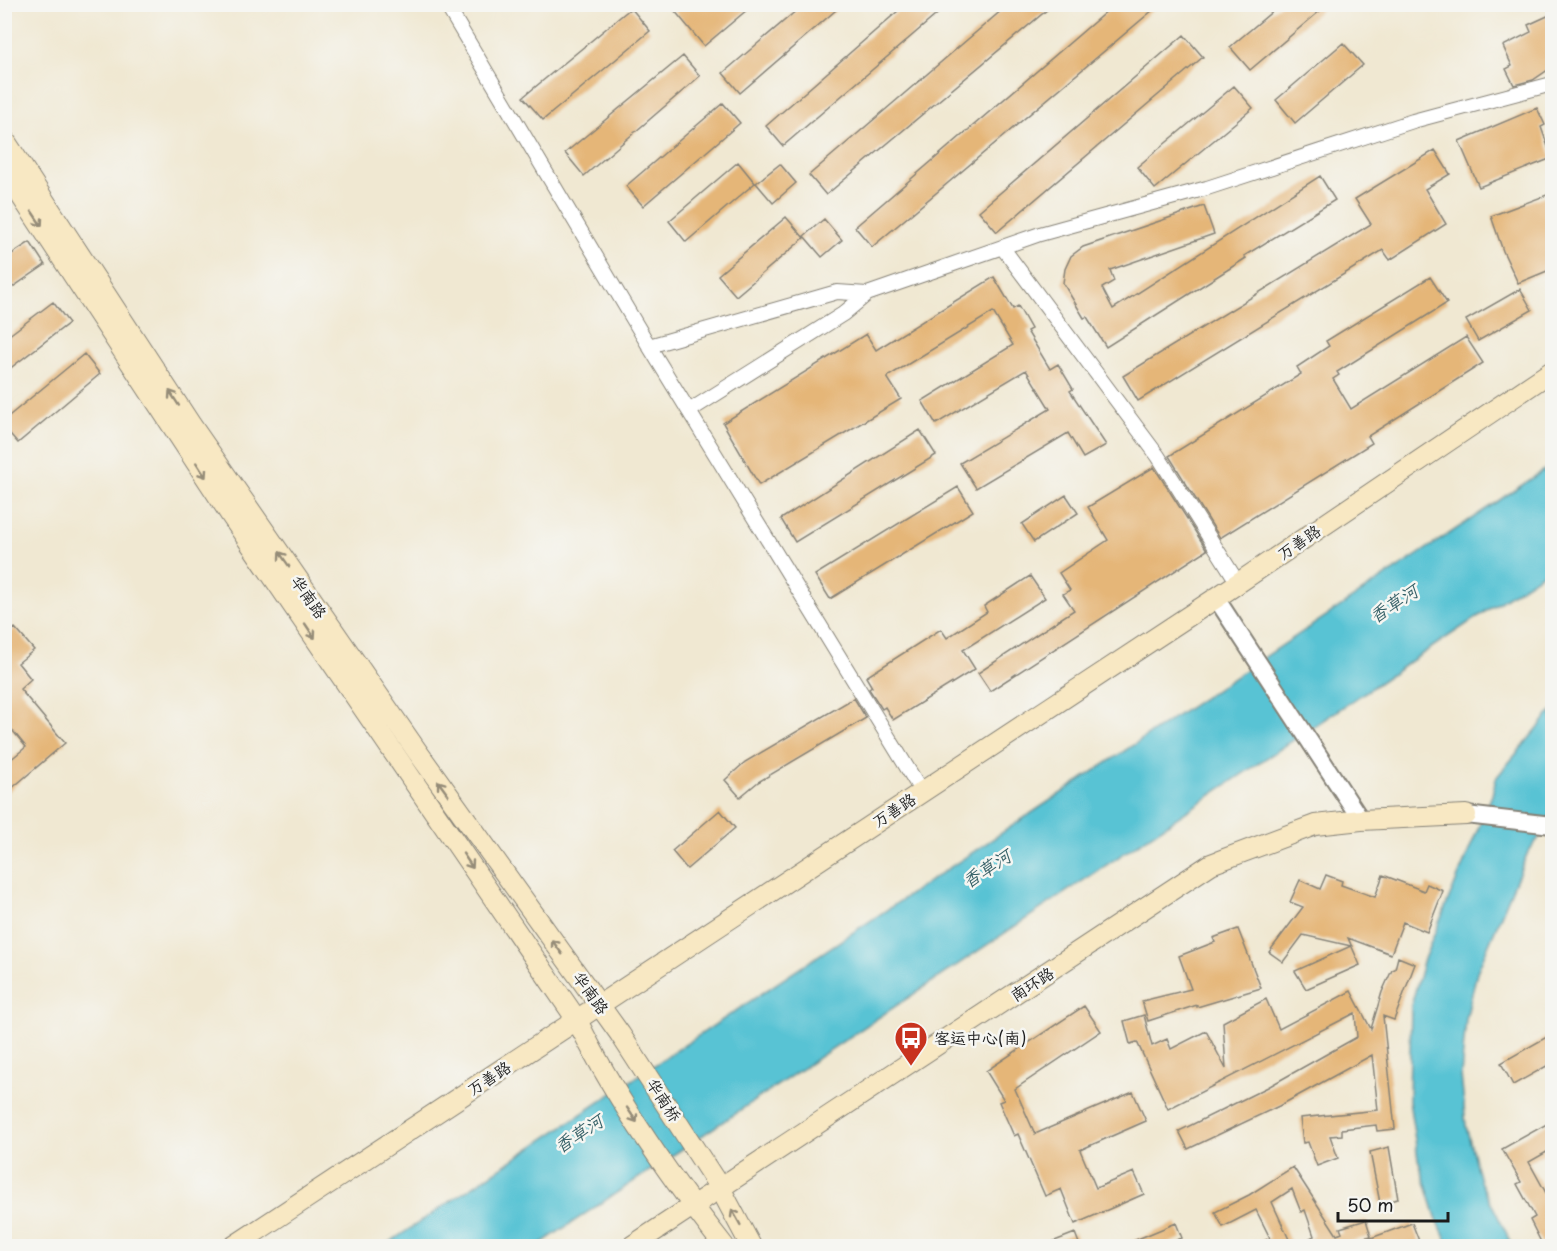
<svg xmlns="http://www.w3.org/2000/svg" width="1557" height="1251" font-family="'Playpen Sans','LXGW WenKai TC',sans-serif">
<rect width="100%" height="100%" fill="#f6f6f2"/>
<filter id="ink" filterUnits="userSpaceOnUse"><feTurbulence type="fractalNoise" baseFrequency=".0167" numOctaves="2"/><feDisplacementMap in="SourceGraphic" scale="12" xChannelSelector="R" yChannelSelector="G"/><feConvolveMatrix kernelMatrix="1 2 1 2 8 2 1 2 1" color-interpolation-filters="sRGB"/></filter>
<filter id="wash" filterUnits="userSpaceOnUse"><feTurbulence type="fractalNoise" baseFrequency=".008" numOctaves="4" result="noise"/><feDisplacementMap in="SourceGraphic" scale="24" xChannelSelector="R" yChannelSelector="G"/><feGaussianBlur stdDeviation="1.35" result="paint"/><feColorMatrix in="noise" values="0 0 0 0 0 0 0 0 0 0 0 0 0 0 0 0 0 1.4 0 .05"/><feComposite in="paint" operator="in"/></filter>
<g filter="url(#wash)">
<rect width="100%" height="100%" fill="#f0e8d2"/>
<path fill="#59c3d4" stroke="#3a7078" stroke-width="1.5" d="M1552 465V567L537 1246H384Z
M1552 711V821L1528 852 1477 972 1466 1019 1461 1075 1466 1126 1480 1181 1513 1246H1449L1436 1217 1418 1159 1409 1101 1411 1006 1424 959 1492 795 1496 778Z"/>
<g id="blocks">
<path fill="#e5b678" d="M669 4H754L704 46Z
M804 4H843L740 93 723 73Z
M906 4H949L783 146 766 126Z
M1009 4H1054L826 195 809 175Z
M1115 4H1160L872 247 855 227Z
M1281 4H1328L1250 70 1230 47Z
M631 8 650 31 543 120 523 97Z
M1552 14V67L1533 80 1514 85 1506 69 1512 66 1503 46 1531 32 1528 25Z
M1184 35 1203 57 997 232 979 211Z
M1343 43 1363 65 1295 123 1276 100Z
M683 56 700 76 584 176 565 153Z
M1234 86 1253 108 1155 189 1137 167Z
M723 103 740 123 643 206 626 186Z
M1537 108 1545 125 1541 127 1552 158 1479 187 1459 141Z
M1435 150 1450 174 1425 189 1446 224 1390 260 1383 250 1138 401 1123 376 1371 224 1355 199Z
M738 162 755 183 686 242 669 221Z
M780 164 796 183 773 203 756 183Z
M1320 176 1335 200 1244 256 1246 258 1106 347 1087 317 1084 318 1063 283 1065 269 1071 256 1083 247 1204 206 1214 234 1110 270 1114 281 1102 288 1113 309Z
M1552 193V269L1518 283 1503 251 1491 216Z
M786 217 804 238 736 296 718 275Z
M824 219 842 240 822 257 804 236Z
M30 242 45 265 4 293V259Z
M994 277 1013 309 1018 306 1031 329 1027 331 1050 369 1058 364 1073 389 1070 391 1106 445 1083 458 1068 433 976 488 960 463 1050 409 1026 370 936 424 922 401 1013 345 993 312 887 377 901 399 759 485 723 423 866 334 876 350Z
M1430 277 1447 303 1337 372 1339 375 1333 379 1351 409 1466 337 1483 363 1368 436 1372 443 1220 538 1169 456 1301 374 1297 367 1329 346 1326 341Z
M1520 289 1532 310 1478 341 1466 320Z
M53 302 69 323 4 373V339Z
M84 354 100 374 18 443 4 427V420Z
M920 430 936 455 795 542 781 519Z
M1154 467 1207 550 990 691 978 673 1074 610 1063 594 1070 590 1059 573 1108 540 1088 507Z
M958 487 973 511 830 599 815 575Z
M1066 495 1078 513 1034 542 1022 524Z
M1030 576 1045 598 963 650 975 669 893 720 885 707 882 709 869 689 872 687 866 677 941 629 947 638 987 612 984 606Z
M15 628 34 650 18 663 31 679 20 689 65 743 4 795V765L26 747 4 720V637Z
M854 698 866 718 758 782 740 797 725 780 745 762Z
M720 810 735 828 687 869 672 851Z
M1326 875 1342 881 1341 885 1375 897 1383 875 1424 891 1427 884 1443 891 1427 932 1403 922 1391 954 1348 938 1360 965 1306 989 1295 971 1351 946 1303 935 1283 962 1269 952 1303 907 1290 902 1300 880 1320 889Z
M1238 929 1261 988 1197 1007V1005L1148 1021 1142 1001 1191 989 1179 956 1215 942 1213 938Z
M1398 957 1415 964 1394 1020 1383 1016 1395 1129 1377 1131 1376 1125 1342 1129V1135L1330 1136 1338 1158 1317 1166 1308 1142 1303 1143 1300 1118 1378 1110 1372 1055 1279 1106 1188 1149 1179 1131 1268 1087 1357 1037 1355 1013 1168 1109 1137 1042 1130 1044 1124 1021 1144 1015 1152 1046 1167 1039 1171 1049 1206 1031 1226 1069 1223 1022 1266 999 1279 1029 1351 991 1371 1029 1382 992 1392 970 1395 969Z
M1084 1006 1101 1031 1015 1089 1035 1134 1133 1092 1146 1121 1080 1150 1096 1188 1134 1172 1144 1194 1075 1224 1061 1189 1045 1196 1018 1134 1014 1136 999 1102 1004 1100 986 1071Z
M1552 1034V1063L1513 1085 1501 1063Z
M1552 1121V1149L1529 1162 1552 1204V1238L1542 1244 1530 1220 1535 1217 1517 1184 1521 1182 1502 1149Z
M1389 1147 1398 1199 1380 1203 1370 1152Z
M1293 1167 1337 1235 1342 1233 1340 1228 1366 1220 1371 1236 1334 1246H1314L1310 1238 1314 1236 1305 1210 1301 1212 1292 1189 1272 1202 1292 1246H1253L1270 1238 1256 1210 1223 1227 1215 1212 1249 1195Z
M1176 1223 1182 1238 1162 1246H1121Z
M1412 1223 1421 1246H1352V1245Z
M1075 1233 1080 1246H1042Z"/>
</g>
</g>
<g filter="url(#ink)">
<use href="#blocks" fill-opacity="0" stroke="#868277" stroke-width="1.5"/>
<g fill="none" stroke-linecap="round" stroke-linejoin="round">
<g stroke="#868277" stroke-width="16">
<path id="minor" d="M446 4 649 346 922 792
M1002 247 1158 456 1238 583
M649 346 837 292 867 294
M689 411 843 314 867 294 1040 234 1207 188 1413 121 1552 84"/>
</g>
<g stroke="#868277" stroke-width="20">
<path id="tertiary" d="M1216 598 1361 820
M1466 815 1552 825"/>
</g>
<g stroke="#868277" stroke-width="22">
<path id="secondary" d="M4 139 191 425 417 751 620 1034 720 1188 751 1246
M4 170 232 517 577 1020C615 1099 670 1177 724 1246
M234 1246 1216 598 1552 371
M632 1246 1211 864 1315 825 1361 820 1466 815"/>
</g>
<use href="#minor" stroke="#fff" stroke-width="14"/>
<use href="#tertiary" stroke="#fff" stroke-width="16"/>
<use href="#secondary" stroke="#f8e8c3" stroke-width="20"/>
</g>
<defs><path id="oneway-shaft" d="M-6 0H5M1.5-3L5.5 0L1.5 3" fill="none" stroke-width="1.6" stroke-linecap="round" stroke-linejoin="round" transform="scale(1.5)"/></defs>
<g stroke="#958c78">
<use href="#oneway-shaft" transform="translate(37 219) rotate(56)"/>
<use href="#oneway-shaft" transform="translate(174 398) rotate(-123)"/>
<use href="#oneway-shaft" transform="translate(201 470) rotate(57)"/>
<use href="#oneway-shaft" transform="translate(284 559) rotate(-125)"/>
<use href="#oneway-shaft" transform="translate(310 631) rotate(56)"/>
<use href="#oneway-shaft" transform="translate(443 788) rotate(-126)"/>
<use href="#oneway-shaft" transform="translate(468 861) rotate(56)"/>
<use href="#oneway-shaft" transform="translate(557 947) rotate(-126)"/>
<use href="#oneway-shaft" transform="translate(632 1115) rotate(56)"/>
<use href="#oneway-shaft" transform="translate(736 1217) rotate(-119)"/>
</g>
</g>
<defs>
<g id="bus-pin" transform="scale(1.725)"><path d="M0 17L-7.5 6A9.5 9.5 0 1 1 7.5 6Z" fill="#c8321e" stroke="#f6f6f2"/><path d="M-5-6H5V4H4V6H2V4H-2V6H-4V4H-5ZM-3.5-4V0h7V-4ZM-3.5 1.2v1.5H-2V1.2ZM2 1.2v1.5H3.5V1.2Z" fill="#fff"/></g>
</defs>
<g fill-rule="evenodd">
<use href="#bus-pin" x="911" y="1038"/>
</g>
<g text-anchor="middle" stroke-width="5" stroke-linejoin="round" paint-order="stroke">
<g font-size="16" fill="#1c1c1c" stroke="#f6f6f2">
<text transform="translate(1299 542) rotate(-34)" y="6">万善路</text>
<text transform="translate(309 597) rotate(55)" y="6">华南路</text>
<text transform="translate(894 810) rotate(-33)" y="6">万善路</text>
<text transform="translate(1032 984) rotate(-33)" y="6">南环路</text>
<text transform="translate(591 993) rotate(54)" y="6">华南路</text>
<text transform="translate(489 1078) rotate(-33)" y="6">万善路</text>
<text transform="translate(664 1100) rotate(57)" y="6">华南桥</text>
</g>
<g font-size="16" fill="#1c1c1c" stroke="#f6f6f2" text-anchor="start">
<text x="934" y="1044">客运中心(南)</text>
</g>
<g font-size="18" font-style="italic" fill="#345f66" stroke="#f6f6f2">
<text transform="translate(1394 604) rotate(-33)" y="6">香草河</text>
<text transform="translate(987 869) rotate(-33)" y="6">香草河</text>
<text transform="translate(579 1134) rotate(-33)" y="6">香草河</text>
</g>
</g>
<rect width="1557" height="1251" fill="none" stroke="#f6f6f2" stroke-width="24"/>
<path d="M1338 1212v9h110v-9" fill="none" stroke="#1c1c1c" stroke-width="3"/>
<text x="1347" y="1212" font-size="18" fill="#1c1c1c" stroke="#f6f6f2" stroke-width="4.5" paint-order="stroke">50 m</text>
</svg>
